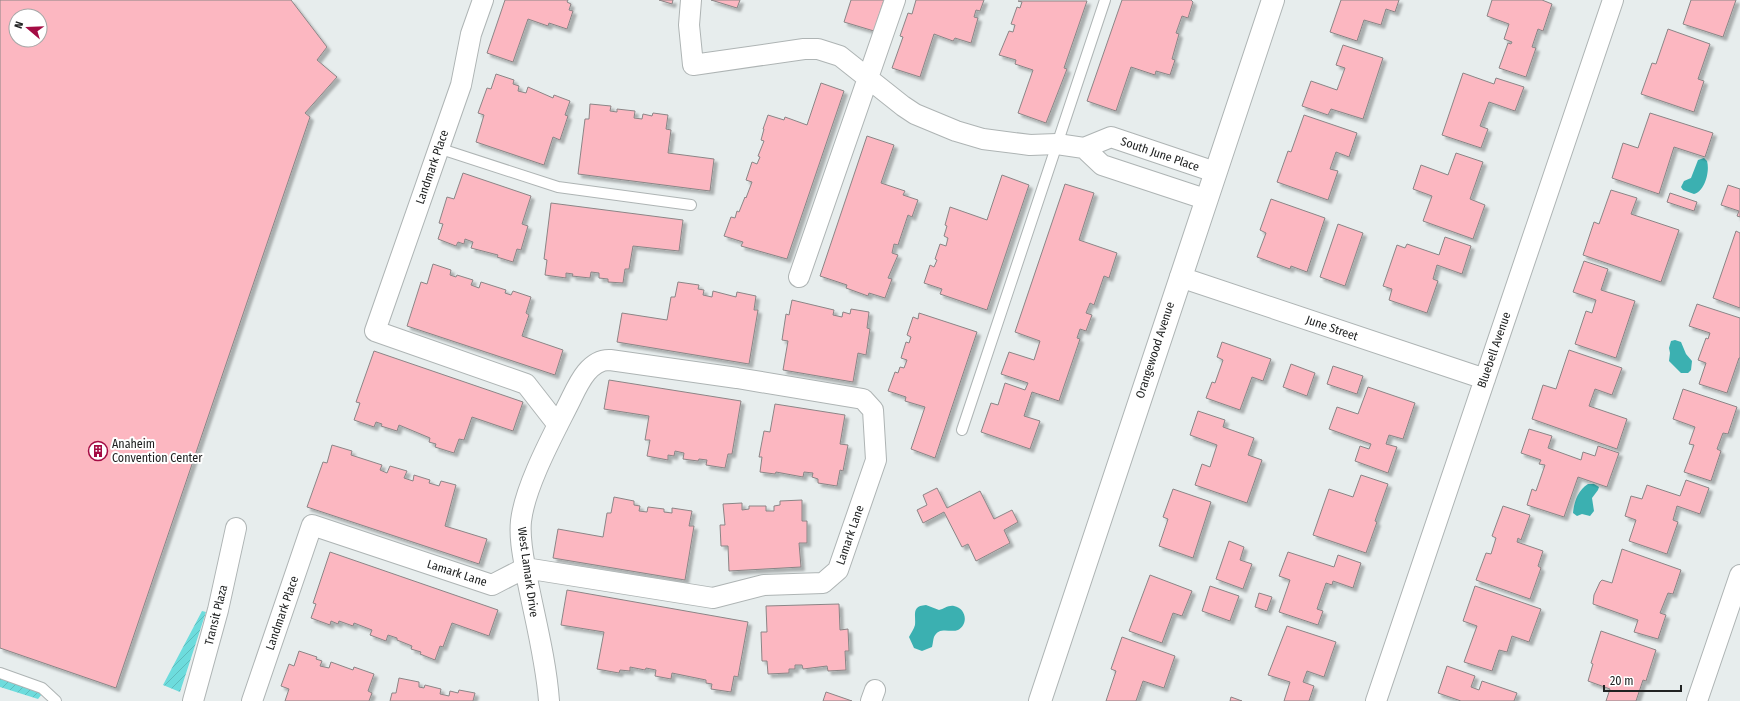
<svg xmlns="http://www.w3.org/2000/svg" width="1740" height="701" font-family="'Fira Sans Condensed',sans-serif">
<defs>
<pattern id="garden-furrows" width="10" height="10" patternUnits="userSpaceOnUse"><rect width="10" height="10" fill="#6ddcdd"/><path d="M-1 1l2-2M0 10L10 0M9 11l2-2" fill="none" stroke="#5ebcbd"/></pattern>
<filter id="shadow"><feDropShadow dx="3.5" dy="3.5" stdDeviation="1" flood-color="#0004"/></filter>
</defs>
<rect width="100%" height="100%" fill="#e7eded"/>
<path fill="url(#garden-furrows)" d="M202 611 206 612 180 692 163 685Z
M0 676 39 688 42 694 38 699 0 687Z"/>
<path fill="#3bb0b1" d="M1704 158 1707 161C1710 171 1705 191 1694 194L1683 190 1681 187 1684 181 1691 178 1698 160Z
M1675 340 1681 342 1686 354 1692 361 1691 370 1688 373H1681L1669 361 1670 353 1669 348 1671 341Z
M1588 484H1594L1599 487 1598 490 1592 498 1594 511 1590 516 1582 514 1577 516 1573 513C1574 502 1578 490 1588 484Z
M926 605 939 610C944 609 948 605 954 606 966 608 969 624 958 630 950 633 939 626 934 637 933 640 933 643 932 647L922 651 914 648 909 637C911 633 914 629 915 625 916 615 911 606 926 605Z"/>
<path fill="#fcb7c1" stroke="#8b8586" fill-rule="evenodd" filter="url(#shadow)" d="M0 0H291L327 47 317 60 337 77 305 113 310 117 116 688 0 648ZM16 16H40V40H16Z
M505 0H568L567 2 571 4 569 10 573 11 567 29 549 23 548 26 528 19 513 62 487 53Z
M659 0H673L672 4Z
M711 0H740L737 8Z
M851 0H884L874 31 844 22Z
M916 0H984L980 11 976 10 974 17 978 18 971 43 955 38 953 41 934 34 920 77 892 68 903 37 900 36 908 13 912 14Z
M1122 0H1191L1193 2 1188 18 1182 16 1176 33 1179 34 1172 59 1175 60 1170 75 1156 71 1155 75 1131 67 1116 111 1087 101Z
M1341 0H1399L1395 12 1386 9 1381 25 1364 20 1357 41 1330 32Z
M1492 0H1542L1552 4 1543 31 1538 29 1532 47 1536 48 1526 77 1499 68 1508 43 1511 44 1512 42 1504 39 1509 24 1487 16Z
M1691 0H1736L1723 37 1683 24Z
M1018 1H1087L1064 68 1067 69 1046 123 1018 113 1033 70 1015 64 1016 60 999 55 1009 31 1013 32 1015 25 1011 24 1017 7 1020 8 1022 2Z
M1668 29 1710 44 1698 79 1704 81 1694 112 1641 94 1652 63 1656 64Z
M1343 45 1383 58 1363 119 1331 109 1328 115 1302 106 1311 81 1337 90 1345 68 1336 65Z
M1463 73 1494 84 1496 78 1524 87 1515 111 1489 102 1480 126 1488 129 1481 148 1442 135Z
M496 74 514 80 513 84 519 86 518 91 526 93 528 87 553 98 554 95 570 101 565 115 568 116 560 140 553 137 544 165 476 142 484 115 478 113 487 88 491 89Z
M821 83 844 91 787 259 741 246 743 242 724 236 731 217 735 218 737 211 739 212 745 197 746 198 752 182 746 180 752 162 757 164 760 157 758 156 764 141 761 140 764 129H763L768 115 784 120 785 117 807 125Z
M590 104 611 106 610 111 617 112V109L635 111 634 118 642 119 643 114 652 116 653 113 668 115 666 129 671 130 668 153 714 159 710 191 578 174 585 119H589Z
M1650 113 1713 133 1705 157 1674 147 1659 194 1612 178 1623 143 1638 148Z
M1304 115 1357 133 1349 157 1336 152 1330 169 1338 171 1328 200 1277 182 1288 151 1291 152Z
M867 136 894 145 881 183 905 191 903 195 918 200 912 217 908 215 898 245 894 244 892 253 898 255 888 278 892 279 885 298 869 293 868 296 846 288 847 285 820 276Z
M1456 153 1483 162 1470 199 1485 205 1473 239 1423 221 1432 196 1413 189 1421 165 1448 175Z
M463 173 531 196 522 224 528 226 521 250 517 249 513 262 497 257 498 255 471 248 473 242 465 239 464 244 458 242 456 246 438 239 443 224 439 223 447 197 454 199Z
M1002 175 1029 185 987 310 940 294 942 289 924 283 930 265 934 267 937 260 935 259 940 244 946 246 948 238 944 236 947 226 945 225 950 207 987 220Z
M1065 184 1094 193 1079 240 1117 253 1109 278 1104 276 1094 305 1090 303 1086 313 1092 315 1086 331 1080 329 1077 338 1080 339 1059 401 1032 392 1024 416 1040 421 1030 449 981 432 991 403 998 405 1005 383 1025 390 1028 383 1001 374 1009 352 1034 360 1040 341 1015 332Z
M1728 185 1740 189V217L1737 216 1739 211 1721 205Z
M1611 190 1637 198 1631 214 1679 230 1661 282 1583 255 1594 222 1599 224Z
M1670 193 1697 202 1694 211 1667 202Z
M1271 199 1325 218 1307 272 1291 266 1290 269 1257 257 1266 233 1260 230Z
M551 203 683 220 679 251 633 246 629 269H625L623 283 608 282V279L599 278V273L591 272 590 278 572 276 573 274 566 273V278L545 275 547 260 544 259Z
M1338 224 1363 233 1345 286 1320 277Z
M1736 231 1740 233V308L1713 298Z
M1445 237 1471 246 1462 274 1437 265 1433 279 1438 281 1427 313 1389 300 1392 289 1383 286 1397 245 1405 248 1407 244 1439 255Z
M1584 261 1608 269 1601 290 1635 301 1616 358 1575 344 1586 311 1592 313 1596 300 1573 292Z
M433 264 451 270 450 275 456 277 457 275 473 280 471 285 479 288 481 282 506 290 505 293 511 295 513 291 531 297 526 313 529 315 522 336 563 350 555 375 407 326 421 282 427 284Z
M678 282 699 285 698 289 704 290 703 295 712 297 713 291 736 297 737 292 756 296 754 310H758L749 364 617 342 622 313 667 320 671 297H675Z
M792 300 834 310 833 315 842 317 843 312 850 314 851 309 869 312 867 328 870 329 866 355 858 353 853 382 783 370 788 341 782 340 786 314 789 315Z
M1697 304 1740 318V358H1739L1727 393 1699 384 1706 363 1698 360 1706 338 1708 339 1710 333 1689 326Z
M919 313 977 332 935 458 911 449 925 407 905 401 906 397 888 391 895 372 898 373 900 367 904 368 907 360 901 358 906 342 909 343 911 337 907 335 913 317 918 319Z
M1222 342 1271 359 1263 381 1252 377 1240 410 1206 398 1212 382 1215 383 1223 360 1217 357Z
M1569 350 1622 368 1612 395 1595 389 1589 406 1627 419 1617 449 1532 419 1543 385 1556 389Z
M374 351 523 402 513 431 472 417 464 440 459 439 454 453 435 447 436 444 429 442 430 438 399 425 397 431 381 426 382 424 376 422 374 427 354 420 360 403 356 402Z
M1291 364 1315 373 1307 396 1283 387Z
M1333 366 1363 376 1357 394 1327 384Z
M609 380 741 401 732 454H728L725 468 706 465 707 460 699 459 698 461 683 459 684 453 675 451 674 456 668 455V460L647 456 650 440H645L649 416 604 409Z
M1368 387 1415 403 1403 439 1389 435 1386 444 1397 447 1388 473 1355 461 1360 446 1369 449 1371 444 1329 429 1337 407 1358 414Z
M1683 389 1737 407 1728 434 1723 433 1717 449 1721 451 1711 481 1684 472 1694 445 1689 444 1695 427 1673 419Z
M775 404 845 415 840 444 848 445 843 471 840 470 837 486 818 483V479L812 477 813 473 804 472 803 477 776 472 775 474 760 472 762 457H759L764 431 770 432Z
M1198 411 1225 420 1223 427 1254 438 1248 455 1262 460 1247 503 1195 485 1202 464 1210 467 1217 445 1190 435Z
M1529 429 1552 436 1548 448 1581 460 1583 452 1595 456 1598 446 1619 453 1607 487 1578 477 1564 517 1527 505 1532 489 1536 491 1545 465 1539 464 1541 460 1521 453Z
M332 445 352 451 351 455 382 465 380 470 387 473 390 466 407 471 404 478 413 481 414 475 430 480 429 483 439 486 441 481 456 485 445 526 487 539 479 564 307 507 323 462 327 463Z
M1361 475 1388 484 1375 521 1377 522 1366 553 1313 535 1329 489 1353 497Z
M1686 480 1709 488 1700 514 1677 506 1673 520 1678 522 1667 554 1629 541 1636 520 1625 516 1631 496 1642 499 1647 485 1680 496Z
M937 488 947 508 980 491 994 519 1012 510 1018 522 1004 530 1010 543 976 561 968 544 962 547 944 512 923 523 917 510 927 505 923 495Z
M1173 489 1211 502 1193 558 1159 546 1168 519 1163 517Z
M614 497 634 501V505L640 506 639 511 647 512 648 507 664 509V512L672 513V508L692 511 689 526H694L685 580 553 558 558 529 603 537 607 513H611Z
M802 500V521H807V543H799L801 567 729 571 728 546H721L720 525H725L723 504 742 503V510L749 509V506H766V511H774V506L780 505V501Z
M1503 506 1530 515 1521 540 1518 538 1517 542 1543 551 1538 566 1541 568 1530 599 1476 580 1486 553 1491 554 1496 538 1492 536Z
M1229 541 1244 547 1240 560 1252 564 1243 589 1216 579Z
M1622 549 1681 570 1673 594 1668 593 1660 613 1666 615 1658 639 1634 632 1638 620 1593 604 1594 595 1600 582 1602 580 1612 583Z
M330 552 498 610 489 636 452 623 443 647 440 646 435 660 420 654 421 652 411 649 412 646 397 640V638L388 635 386 641 370 635 372 630 354 623 353 626 339 621 338 624 331 621 330 625 311 618 316 604 313 603Z
M1288 552 1334 567 1338 555 1361 563 1353 588 1333 581 1332 585 1326 583 1317 609 1323 611 1318 625 1279 612 1290 580 1279 576Z
M1150 575 1192 591 1182 616 1173 613 1162 643 1129 631Z
M1210 586 1239 596 1230 621 1202 611Z
M1475 586 1541 609 1529 642 1512 636 1507 652 1499 650 1492 671 1464 662 1477 626 1463 621Z
M567 590 748 622 738 677 734 676 731 692 711 689 712 684 706 683V680L672 673 671 679 655 676 656 670 646 668 645 670 630 667V671L620 670 619 673 597 669 604 632 561 625Z
M1259 593 1272 597 1267 611 1255 607Z
M839 604 840 630 848 629 849 651H845L846 670 828 671 827 666 803 669 802 665H795V669H789V673L768 674 767 661H762L761 632H767L766 606Z
M1287 626 1336 642 1324 677 1307 671 1303 682 1314 686 1309 701H1284L1290 682 1268 675Z
M1601 631 1656 650 1646 681 1643 680 1636 701H1606L1610 689 1588 681 1593 664 1591 663Z
M1122 637 1175 656 1164 688 1143 681 1136 701H1106L1116 671 1111 669Z
M299 651 317 657 316 659 322 661 320 666 329 668 331 662 353 670 354 667 374 674 368 691 372 693 369 701H285L289 689 281 686 289 664 294 666Z
M1447 666 1475 676 1471 687 1479 690 1482 681 1517 693 1514 701H1461L1438 693Z
M399 678 419 682V687L424 688 425 685 441 689 440 694 449 696 450 691 458 693 459 690 475 693 473 701H390L392 693H396Z
M826 692 852 701H823Z
M1231 697 1242 701H1230Z"/>
<g fill="none" stroke-linecap="round" stroke-linejoin="round">
<g stroke="#aeb4b4" stroke-width="12">
<path id="lane" d="M438 148 558 187 691 205
M962 430 1105 0
M0 673 42 688 56 701"/>
</g>
<g stroke="#aeb4b4" stroke-width="22">
<path id="street" d="M483 0 471 34 461 85 375 331 526 384 558 425
M691 0 689 25 693 65 804 49H818L840 56 903 106 915 114 956 131 983 139 1030 145 1057 144 1084 148 1111 137 1215 172
M1084 148 1102 165 1205 199
M799 277 895 0
M1180 277 1485 379
M193 701 218 610 236 528
M252 701 312 525 492 585 525 568 713 598 764 585 823 583 838 570 876 460 873 410 863 399 737 378 610 360C588 359 577 387 569 403 553 435 525 486 521 521 519 540 524 560 527 578 535 619 546 660 549 701
M871 701 875 690
M1376 701 1613 0
M1697 701 1740 575"/>
</g>
<g stroke="#aeb4b4" stroke-width="24">
<path id="secondary" d="M1040 701 1273 0"/>
</g>
<use href="#lane" stroke="#fff" stroke-width="10"/>
<use href="#street" stroke="#fff" stroke-width="20"/>
<use href="#secondary" stroke="#fff" stroke-width="22"/>
</g>
<defs>
<g id="building-ring" transform="scale(1)"><circle r="9.5" fill="#fff" stroke="#a40c44" stroke-width="1.5"/><path d="M-4-6H4V6H1V3H-1V6H-4ZM-2.5-4.3h1.7v1.8h-1.7ZM.8-4.3h1.7v1.8H.8ZM-2.5-1h1.7V.8h-1.7ZM.8-1h1.7V.8H.8Z" fill="#a40c44"/></g>
</defs>
<g fill-rule="evenodd">
<use href="#building-ring" x="98" y="451"/>
</g>
<g text-anchor="middle" stroke-width="4" stroke-linejoin="round" paint-order="stroke">
<g font-size="12" fill="#202222" stroke="#fff">
<text transform="translate(1160 154) rotate(19)" y="4">South June Place</text>
<text transform="translate(432 167) rotate(-71)" y="4">Landmark Place</text>
<text transform="translate(1332 328) rotate(19)" y="4">June Street</text>
<text transform="translate(1155 350) rotate(-72)" y="4">Orangewood Avenue</text>
<text transform="translate(1494 350) rotate(-71)" y="4">Bluebell Avenue</text>
<text transform="translate(850 535) rotate(-71)" y="4">Lamark Lane</text>
<text transform="translate(528 572) rotate(82)" y="4">West Lamark Drive</text>
<text transform="translate(457 573) rotate(18)" y="4">Lamark Lane</text>
<text transform="translate(282 613) rotate(-71)" y="4">Landmark Place</text>
<text transform="translate(216 615) rotate(-76)" y="4">Transit Plaza</text>
</g>
<g font-size="12" fill="#202222" stroke="#fff" text-anchor="start">
<text x="112" y="448">Anaheim<tspan x="112" dy="14">Convention Center</tspan></text>
</g>
</g>
<g transform="translate(28 28) rotate(289)"><circle r="19" fill="#ffffff" stroke="#a6a7a7"/>
<path d="M0-3L7 15L0 10L-7 15Z" fill="#a40c44"/>
<text y="-6" font-size="11" font-weight="bold" text-anchor="middle" fill="#202222">N</text>
</g>
<path d="M1604 685v6h77v-6" fill="none" stroke="#202222" stroke-width="2"/>
<text x="1610" y="685" font-size="12" fill="#202222" stroke="#ffffff" stroke-width="3" paint-order="stroke">20 m</text>
</svg>
